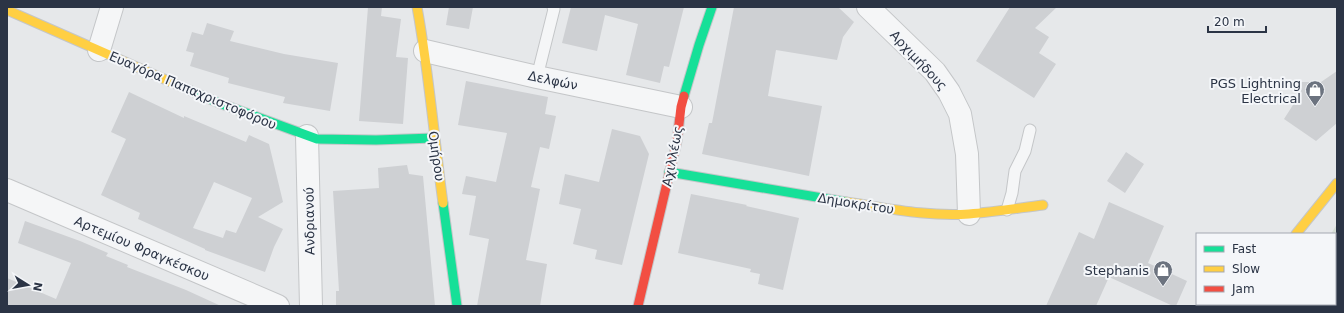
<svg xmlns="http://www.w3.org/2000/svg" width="1344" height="313" font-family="'DejaVu Sans',sans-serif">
<rect width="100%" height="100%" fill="#e6e8ea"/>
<path fill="#d6ded6" d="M1337 224V306H1323L1321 304H1335V234H1331Z"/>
<path fill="#ced0d3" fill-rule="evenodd" d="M368 7H382L381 16 401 19 396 57 408 58 403 124 359 121Z
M449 7H473L469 29 446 25Z
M571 7H684L669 67 664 66 660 83 626 75 638 24 605 15 597 51 562 43Z
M734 7H838L854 22 843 37 837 60 776 50 768 96 822 106 809 176 702 154 709 123H712Z
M1010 7H1057L1035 28 1049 37 1039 53 1056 64 1034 98 976 61Z
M207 23 234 31 230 41 284 54 338 63 330 111 283 103 285 97 228 83 229 78 190 66 194 53 186 51 192 32 203 35Z
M1337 71V123L1316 141 1284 119 1300 94 1292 82H1321Z
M466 81 548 97 545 114 556 116 549 149 540 147 531 187 540 189 526 260 547 264 540 306H477L489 239 469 235 476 196 462 194 466 176 496 182 507 133 458 125Z
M129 92 184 118V116L246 142 249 135 269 144 283 202 258 217 283 229 274 247 265 272 205 250V249L138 219 140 213 101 195 126 139 111 132ZM214 182 252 198 236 233 226 230 223 238 193 228Z
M612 129 640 136 649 154 622 265 595 259 597 250 573 244 581 209 559 204 565 174 599 182Z
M1126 152 1144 164 1125 193 1107 181Z
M407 165 409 174 423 176 435 306H336V291H339L333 191 379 188 378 168Z
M691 194 747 205 746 206 799 218 783 290 758 284 760 274 750 272 751 269 678 253Z
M1109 202 1164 226 1148 263 1187 281 1176 306H1173L1109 277 1096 306H1046L1079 232 1094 239Z
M25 221 80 241 108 253 106 256 128 265 127 267 186 290 221 306H7V278L56 299 71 263 18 243Z"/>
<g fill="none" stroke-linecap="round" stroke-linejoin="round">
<g stroke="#c4c6c8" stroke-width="13">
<path id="lane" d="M537 77 554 9 553 7
M1007 210 1012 193 1015 171 1025 151 1030 130"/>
</g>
<g stroke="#c4c6c8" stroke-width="24">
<path id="street" d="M868 7 935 72 949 92 960 114 967 154 969 214
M99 50 112 7
M425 51 537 77 681 107
M307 136 311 306
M7 190 278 306"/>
</g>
<g stroke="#c4c6c8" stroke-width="11">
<path id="fast" d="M189 90 219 103 317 139 376 140 434 138
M684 96 699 45 712 7
M669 172 846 202
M443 203 457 306"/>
</g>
<g stroke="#c4c6c8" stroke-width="11">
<path id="slow" d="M417 7C429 72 434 138 443 203
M7 10 189 90
M846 202C887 208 928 217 969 214 994 212 1019 208 1043 205
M1296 234 1337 183
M1244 306 1245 304
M1289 306 1290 304"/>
</g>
<g stroke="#c4c6c8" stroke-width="11">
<path id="jam" d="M638 306 677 141 681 107 684 96"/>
</g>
<use href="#lane" stroke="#f5f6f7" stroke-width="11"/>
<use href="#street" stroke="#f5f6f7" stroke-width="22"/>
<use href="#fast" stroke="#16e098" stroke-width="9"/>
<use href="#slow" stroke="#ffcf43" stroke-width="9"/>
<use href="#jam" stroke="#f24e42" stroke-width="9"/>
</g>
<defs>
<g id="shop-pin" transform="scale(1)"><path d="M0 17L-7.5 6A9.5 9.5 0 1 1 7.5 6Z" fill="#6c737f" stroke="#f4f6f9"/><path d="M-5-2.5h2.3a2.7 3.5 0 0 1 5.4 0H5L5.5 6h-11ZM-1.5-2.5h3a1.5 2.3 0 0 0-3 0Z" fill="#fff"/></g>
</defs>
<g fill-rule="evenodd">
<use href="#shop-pin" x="1315" y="90"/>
<use href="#shop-pin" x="1163" y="270"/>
</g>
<g text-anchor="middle" stroke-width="4" stroke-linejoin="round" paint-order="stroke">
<g font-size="13" fill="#2b3445" stroke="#f4f6f9">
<text transform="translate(919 60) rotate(47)" y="5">Αρχιμήδους</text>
<text transform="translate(553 80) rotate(12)" y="5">Δελφών</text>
<text transform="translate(193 90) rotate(23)" y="5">Ευαγόρα Παπαχριστοφόρου</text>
<text transform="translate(437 156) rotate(82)" y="5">Ομήρου</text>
<text transform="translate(672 156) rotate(-79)" y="5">Αχιλλέως</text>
<text transform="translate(856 203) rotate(9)" y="5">Δημοκρίτου</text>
<text transform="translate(309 221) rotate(-91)" y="5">Ανδριανού</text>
<text transform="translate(142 248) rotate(23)" y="5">Αρτεμίου Φραγκέσκου</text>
</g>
<g font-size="13" fill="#2b3445" stroke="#f4f6f9" text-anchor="end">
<text x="1301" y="88">PGS Lightning<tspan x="1301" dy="15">Electrical</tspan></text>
<text x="1149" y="275">Stephanis</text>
</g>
</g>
<rect width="1344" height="313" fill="none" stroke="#2b3445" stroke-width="16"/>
<rect x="1196" y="233" width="140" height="72" fill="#f4f6f9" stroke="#a4a8b1"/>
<rect x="1204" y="246" width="20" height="6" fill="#16e098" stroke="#a4a8b1"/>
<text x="1232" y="253" font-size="12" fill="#2b3445">Fast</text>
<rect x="1204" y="266" width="20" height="6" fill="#ffcf43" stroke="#a4a8b1"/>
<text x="1232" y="273" font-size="12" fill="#2b3445">Slow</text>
<rect x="1204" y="286" width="20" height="6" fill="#f24e42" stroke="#a4a8b1"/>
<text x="1232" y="293" font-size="12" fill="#2b3445">Jam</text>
<g transform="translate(28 285) rotate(101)" stroke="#f4f6f9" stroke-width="3" paint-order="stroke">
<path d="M0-3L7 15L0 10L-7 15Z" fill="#2b3445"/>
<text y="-6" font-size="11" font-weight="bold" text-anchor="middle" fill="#2b3445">N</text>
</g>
<path d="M1208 26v6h58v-6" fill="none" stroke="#2b3445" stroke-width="2"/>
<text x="1214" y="26" font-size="12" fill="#2b3445" stroke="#f4f6f9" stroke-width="3" paint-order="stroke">20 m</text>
</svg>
